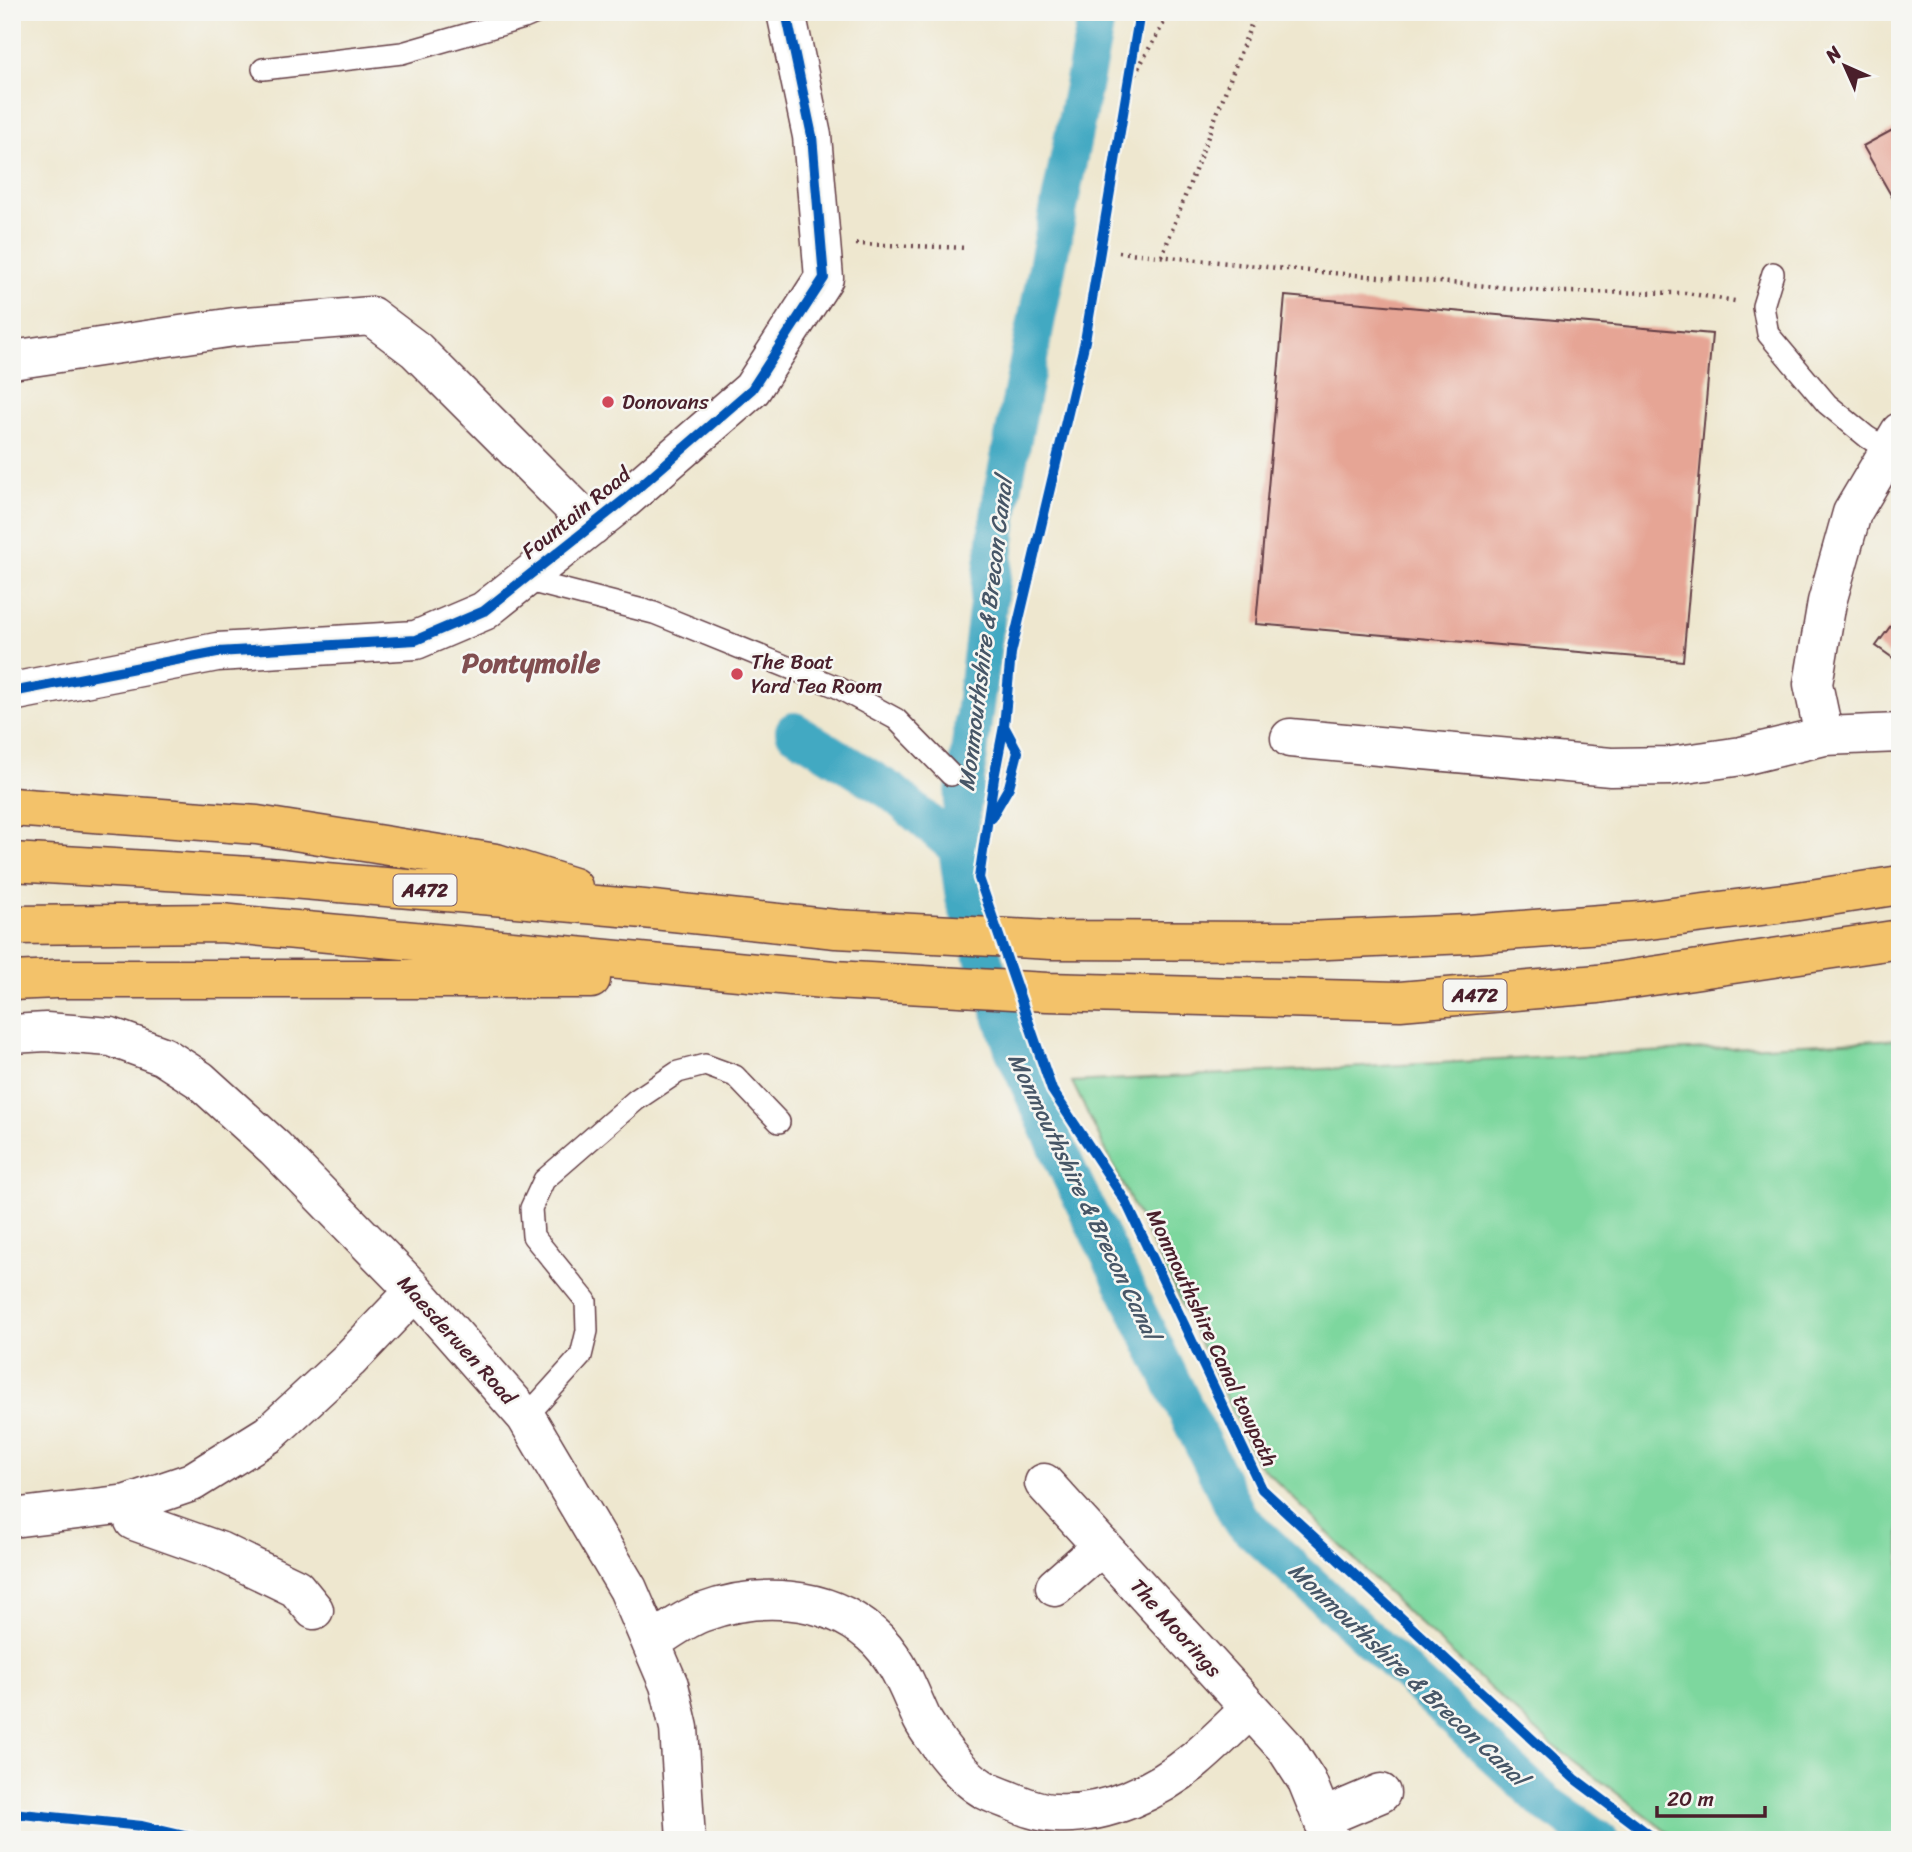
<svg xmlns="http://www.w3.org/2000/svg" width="1912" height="1852" font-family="Sriracha,sans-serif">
<rect width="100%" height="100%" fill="#f6f6f2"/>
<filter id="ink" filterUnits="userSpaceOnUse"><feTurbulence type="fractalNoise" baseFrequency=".0143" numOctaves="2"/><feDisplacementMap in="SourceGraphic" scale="14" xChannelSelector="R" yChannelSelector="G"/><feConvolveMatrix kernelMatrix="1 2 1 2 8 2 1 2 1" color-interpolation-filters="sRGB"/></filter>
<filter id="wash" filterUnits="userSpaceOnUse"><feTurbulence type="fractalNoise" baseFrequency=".00686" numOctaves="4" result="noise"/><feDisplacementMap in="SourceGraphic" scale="28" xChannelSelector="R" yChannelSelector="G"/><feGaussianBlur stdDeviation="1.57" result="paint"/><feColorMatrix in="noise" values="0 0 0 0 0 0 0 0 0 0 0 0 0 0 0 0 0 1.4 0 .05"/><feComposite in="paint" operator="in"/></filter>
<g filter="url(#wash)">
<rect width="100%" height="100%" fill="#eee7cf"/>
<path fill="#7dd79e" stroke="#647b64" stroke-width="2" d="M1900 1039V1840H1679L1549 1742 1409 1614 1256 1461 1171 1282 1072 1082Z"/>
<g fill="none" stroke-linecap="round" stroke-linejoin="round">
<path stroke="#42a9c2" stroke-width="38" d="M1097 12 1093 36 1002 494 957 848 964 898 1013 1049 1070 1175 1239 1518 1546 1803 1600 1840
M794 731 892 792 957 848"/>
</g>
<g id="blocks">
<path fill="#e6a595" d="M1900 126V211L1863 146Z
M1285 296 1712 334 1683 661 1256 624Z
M1900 613V663L1876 646Z"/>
</g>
</g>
<g filter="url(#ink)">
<use href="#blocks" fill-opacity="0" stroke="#633d44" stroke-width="2"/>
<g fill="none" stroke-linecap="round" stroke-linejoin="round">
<g stroke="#633d44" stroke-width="24">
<path id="service" d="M263 69 402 53 524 18 538 12
M1773 273 1763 306 1768 334 1827 404 1867 437 1888 450
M525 580 654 613 837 687 896 719 951 775
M526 1417 581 1356 587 1331 586 1301 533 1236 531 1208 544 1180 636 1100 678 1072 705 1065 735 1076 779 1122"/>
</g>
<g stroke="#633d44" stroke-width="41">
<path id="minor" d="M12 360 234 327 371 316 416 350 592 526
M12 692 217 652 416 640 484 611 624 500 752 389 824 278 812 136 786 12
M1824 736 1813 684 1827 602 1852 513 1900 432
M1290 738 1611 767 1671 766 1742 756 1824 736 1900 733
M12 1034 46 1032 111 1037 163 1056 200 1080 275 1148 415 1291 526 1417 628 1589 669 1685 679 1728 686 1840
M1044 1483 1285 1747 1307 1781 1331 1840
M127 1504 134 1521 219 1551 296 1588 314 1610
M12 1518 127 1504 192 1482 269 1434 349 1360 415 1291
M1055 1587 1102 1546
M651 1643C667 1632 683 1620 701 1613 756 1592 825 1594 871 1634 898 1657 908 1689 922 1719 927 1729 934 1737 940 1746 952 1762 967 1780 985 1790 993 1794 1001 1797 1009 1800 1023 1806 1040 1813 1055 1813 1105 1816 1158 1791 1195 1760 1214 1744 1232 1726 1250 1709
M1322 1818 1381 1793"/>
</g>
<g stroke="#633d44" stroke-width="41">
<path id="primary" d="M12 807 257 825 496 863 573 887
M12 862 268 877 644 909 836 929 1051 940 1305 941 1468 934 1641 921 1792 902 1900 885
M12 925 221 923 834 980 1047 992 1400 1001 1598 984 1900 939
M12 981 56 979H591"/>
</g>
<path stroke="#633d44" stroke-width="4.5" stroke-dasharray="2 5" stroke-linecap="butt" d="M1128 86 1170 12
M856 244 967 248
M1119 252 1297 270 1557 292 1686 293 1735 301
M1162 256 1256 12"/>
<use href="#service" stroke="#fff" stroke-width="21"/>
<use href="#minor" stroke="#fff" stroke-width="38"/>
<use href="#primary" stroke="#f3c26a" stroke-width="38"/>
<g stroke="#f6f6f2" stroke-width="15">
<path id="cycleway" d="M1140 12 1085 341 1011 653 1004 726 994 778 979 878 1052 1090 1126 1202 1262 1489 1575 1779 1656 1840
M12 692 217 652 416 640 484 611 624 500 752 389 824 278 812 136 786 12
M991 818 1009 787 1018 752 1004 726
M12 1813 142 1826 202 1840"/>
</g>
<use href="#cycleway" stroke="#0057b8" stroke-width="10"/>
</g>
</g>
<g fill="#d1495b" stroke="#f6f6f2" stroke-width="2.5">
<circle cx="608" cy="402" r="7"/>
<circle cx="737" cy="674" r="7"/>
</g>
<g text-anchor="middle" stroke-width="5" stroke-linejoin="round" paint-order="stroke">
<g fill="#f6f6f2" stroke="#7e6067" stroke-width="2">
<rect x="393.5" y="874.5" width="63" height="31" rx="5"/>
<rect x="1443.5" y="979.5" width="63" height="31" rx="5"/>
</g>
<g font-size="19" font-weight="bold" fill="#4a1f2b">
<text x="425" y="897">A472</text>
<text x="1475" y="1002">A472</text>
</g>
<g font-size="21" fill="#4a1f2b" stroke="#f6f6f2" text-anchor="start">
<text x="622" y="409">Donovans</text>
<text x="751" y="669">The Boat<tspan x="751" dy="24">Yard Tea Room</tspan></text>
</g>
<g font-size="21" fill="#4a1f2b" stroke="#f6f6f2">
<text transform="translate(576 513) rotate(-39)" y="7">Fountain Road</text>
<text transform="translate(1212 1338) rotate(65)" y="7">Monmouthshire Canal towpath</text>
<text transform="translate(457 1340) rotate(48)" y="7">Maesderwen Road</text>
<text transform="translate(1176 1628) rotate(48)" y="7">The Moorings</text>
</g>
<g font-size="23" font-style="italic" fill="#475667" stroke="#f6f6f2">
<text transform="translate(985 634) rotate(-83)" y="8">Monmouthshire &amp; Brecon Canal</text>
<text transform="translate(1084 1196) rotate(64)" y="8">Monmouthshire &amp; Brecon Canal</text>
<text transform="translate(1408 1674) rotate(43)" y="8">Monmouthshire &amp; Brecon Canal</text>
</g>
<g font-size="28" font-weight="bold" fill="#814e50" stroke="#f6f6f2">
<text x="531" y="672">Pontymoile</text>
</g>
</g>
<rect width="1912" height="1852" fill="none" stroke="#f6f6f2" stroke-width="42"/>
<g transform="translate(1845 66) rotate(315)" stroke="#f6f6f2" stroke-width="5" paint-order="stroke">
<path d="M0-5L12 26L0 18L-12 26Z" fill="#4a1f2b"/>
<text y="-10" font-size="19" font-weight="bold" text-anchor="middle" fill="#4a1f2b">N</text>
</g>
<path d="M1657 1806v10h108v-10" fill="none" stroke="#4a1f2b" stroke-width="3.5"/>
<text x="1667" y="1806" font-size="21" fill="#4a1f2b" stroke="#f6f6f2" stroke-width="5" paint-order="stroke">20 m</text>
</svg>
